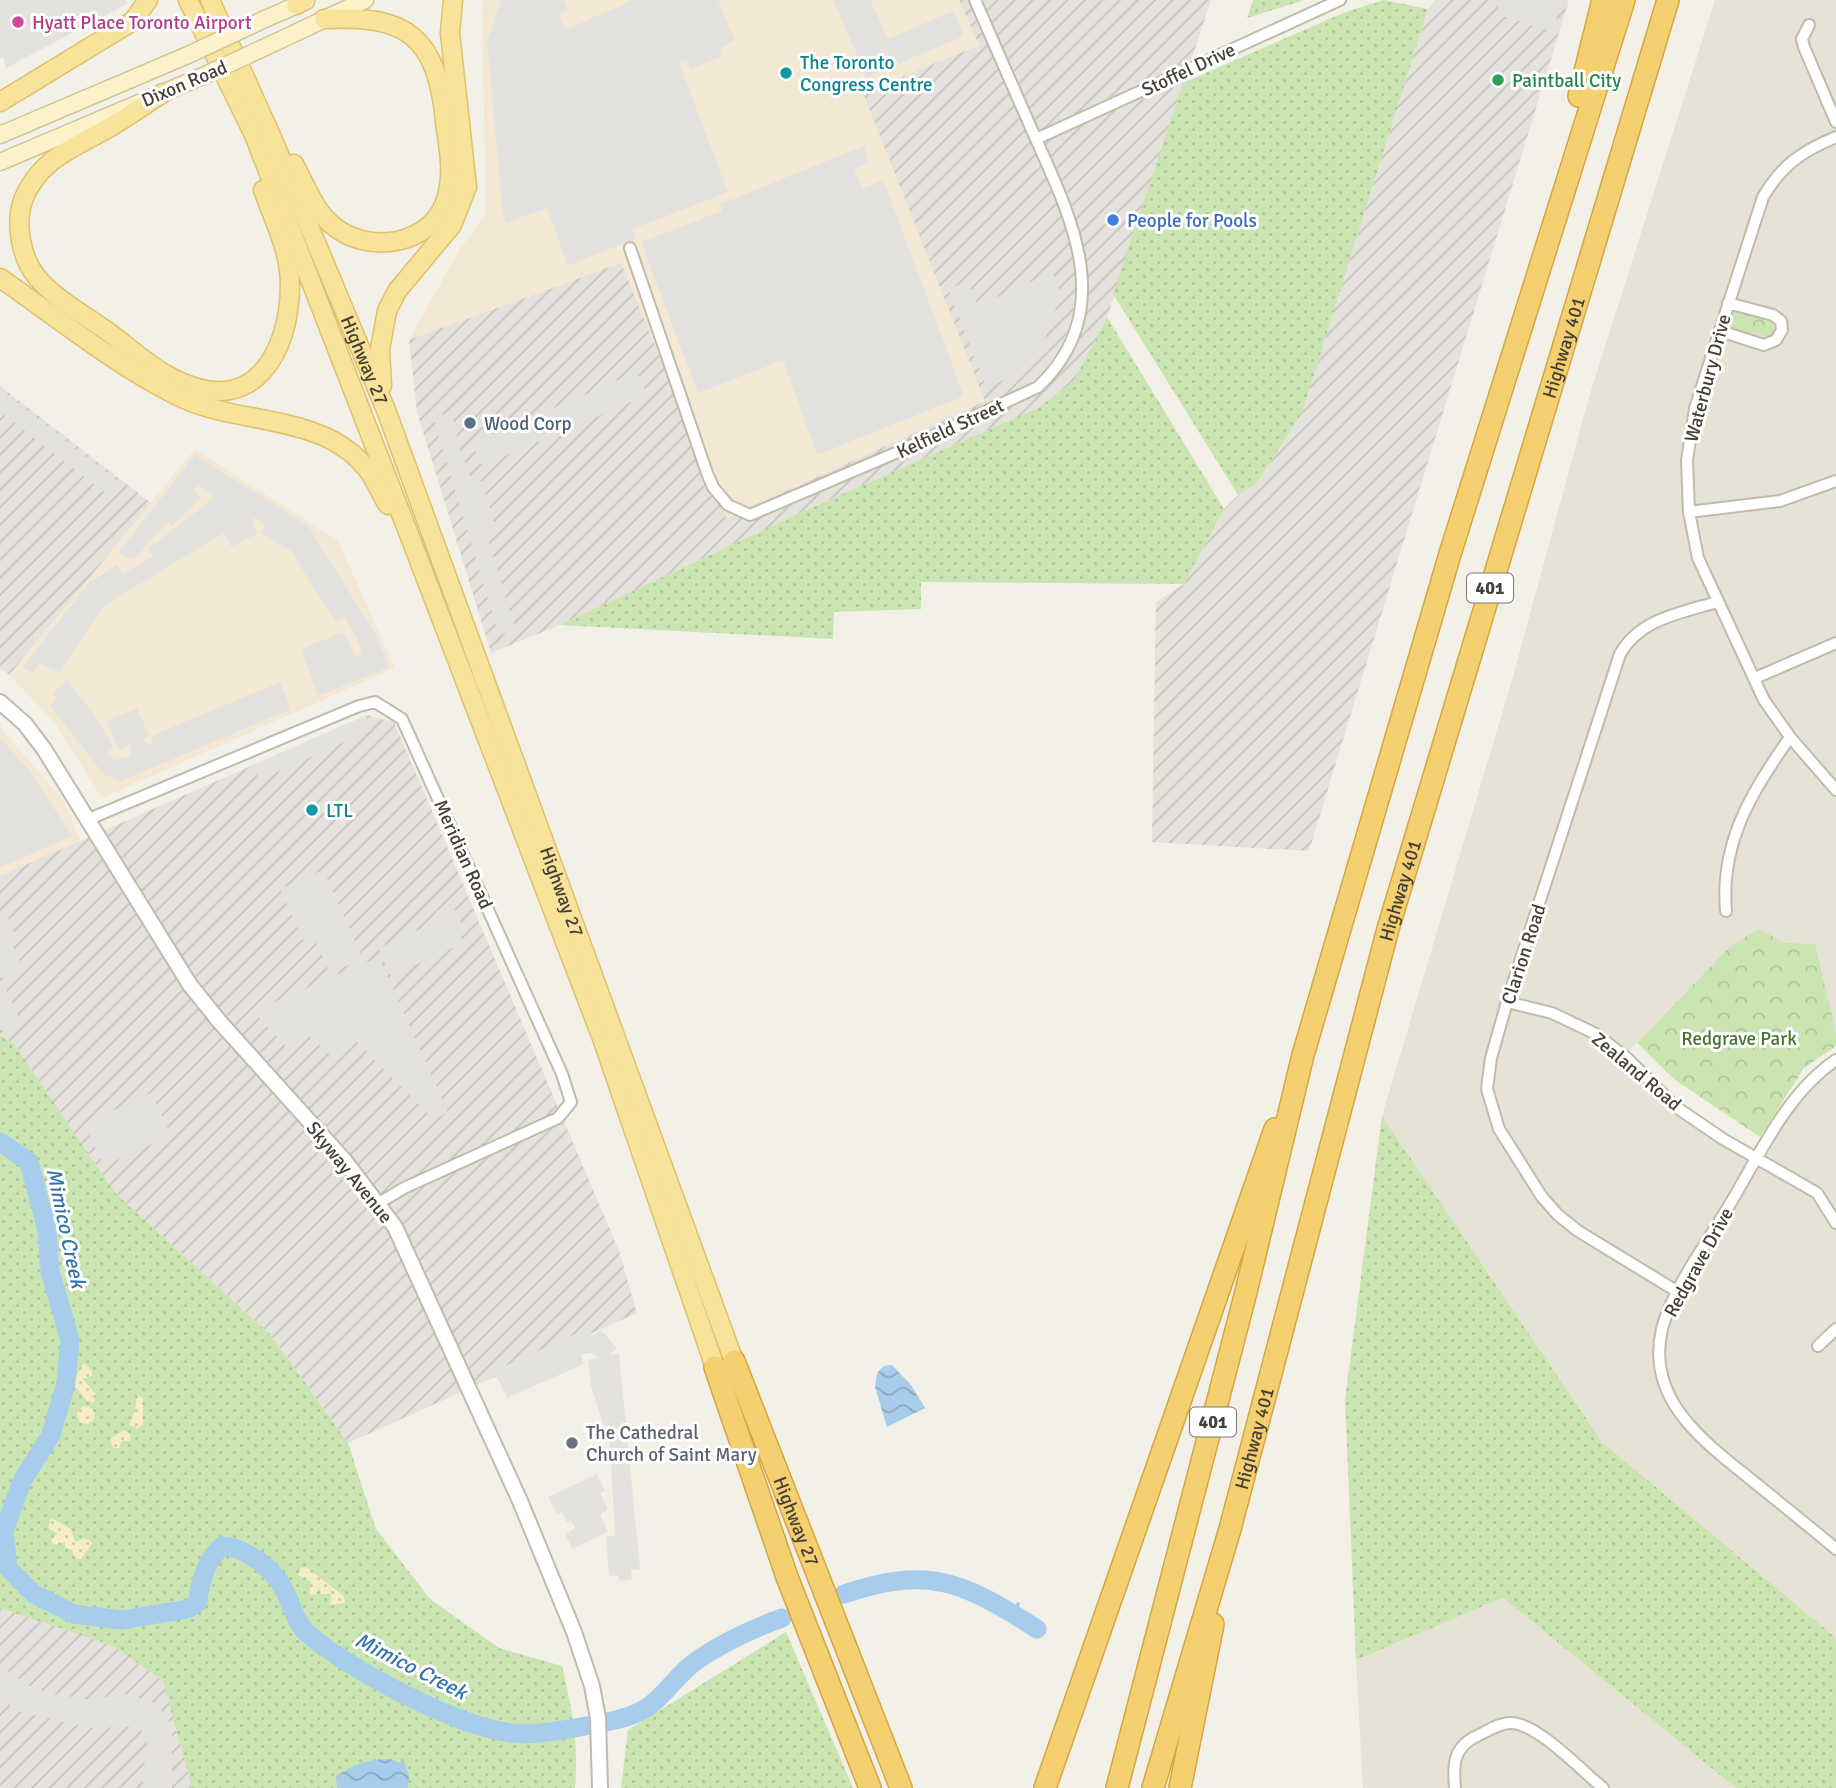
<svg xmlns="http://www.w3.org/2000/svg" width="1836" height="1788" font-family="Signika,sans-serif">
<defs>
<pattern id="industrial-furrows" width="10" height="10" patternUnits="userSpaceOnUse" patternTransform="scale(1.75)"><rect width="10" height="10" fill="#e5e1dc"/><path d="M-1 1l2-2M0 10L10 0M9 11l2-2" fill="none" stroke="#c6c2bd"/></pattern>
<pattern id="grass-dots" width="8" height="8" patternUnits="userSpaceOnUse" patternTransform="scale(1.75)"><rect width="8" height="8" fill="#cbe5b2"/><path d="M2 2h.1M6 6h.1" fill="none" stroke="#b0c69a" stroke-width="1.8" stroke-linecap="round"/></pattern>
<pattern id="sand-dots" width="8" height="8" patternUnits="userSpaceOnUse" patternTransform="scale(1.75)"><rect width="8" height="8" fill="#f5edc5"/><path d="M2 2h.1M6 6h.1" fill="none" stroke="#d3ccaa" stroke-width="1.8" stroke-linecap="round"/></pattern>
<pattern id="park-crowns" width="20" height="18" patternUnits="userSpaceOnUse" patternTransform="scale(1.75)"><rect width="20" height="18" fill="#cbe5b2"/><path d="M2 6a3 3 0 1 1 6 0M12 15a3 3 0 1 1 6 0" fill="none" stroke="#b0c69a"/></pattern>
<pattern id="water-waves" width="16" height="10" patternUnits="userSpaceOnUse" patternTransform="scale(1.75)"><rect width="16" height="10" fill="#a7ccec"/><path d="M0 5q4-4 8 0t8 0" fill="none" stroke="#8aa7c0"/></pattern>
</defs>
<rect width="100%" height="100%" fill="#f3f0e7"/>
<path fill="#e6e2d6" d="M1715 0H1836V1032L1785 943 1759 929 1730 946 1626 1054 1690 1117 1759 1154 1785 1112 1836 1061V1638L1602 1442 1382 1116 1512 680 1589 397Z
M1503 1598 1736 1788H1363L1356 1660Z"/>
<path fill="#f3e8d4" d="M485 0H959L979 44 864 94 985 401 725 518 621 264 409 340 460 249 486 215 482 4Z
M195 449 338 541 395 668 102 798 55 723 9 675Z
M0 727 65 803 80 841 0 876Z"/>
<path fill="url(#industrial-furrows)" d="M959 0H1211L1107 317 1074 381 1038 408 802 512 560 625 491 653 417 412 409 340 621 263 726 518 985 401 863 93 979 45Z
M1436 0H1569L1309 851 1152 842 1156 602 1184 584 1224 509 1238 495 1256 484 1302 413 1428 9Z
M0 386 151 503 9 675 0 668Z
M367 715 394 722 619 1251 637 1313 348 1443 271 1335 116 1194 14 1044 0 1035V876Z
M0 1608 113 1646 163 1681 192 1788H0Z"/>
<path fill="url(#grass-dots)" d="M1253 0H1305L1247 18Z
M1384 0 1428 9 1302 413 1256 484 1238 495 1113 294 1183 83 1343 13Z
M1107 317 1224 509 1184 584 921 582V609L834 612 833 639 560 625 802 512 1038 408 1074 381Z
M0 1035 14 1044 116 1194 271 1335 348 1443 376 1529 430 1599 499 1648 562 1666C572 1707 579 1746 575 1788H192L163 1681 113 1646 0 1608Z
M1382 1116 1602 1442 1836 1638V1788H1736L1503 1598 1356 1660 1345 1400Z
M786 1632 853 1788H621L628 1730Z"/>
<path fill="url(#sand-dots)" d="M84 1363 92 1371V1376L83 1379 96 1395 94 1402 87 1401 72 1383Z
M137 1394 143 1398V1425L138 1428 129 1425 135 1412Z
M77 1415a9 9 0 1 1 18 0a9 9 0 1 1-18 0Z
M124 1430 130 1434 131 1441H122L119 1448H113L110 1439Z
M51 1518 71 1529 75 1542 85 1538 93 1543 81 1559 75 1558 72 1550 65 1547V1542L56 1545 52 1542V1537L58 1534 48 1528Z
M306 1567 344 1596 345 1603 330 1605 331 1594H321L320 1587 315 1595 309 1594 311 1582 298 1575 301 1568Z"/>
<path fill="url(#park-crowns)" d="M1734 311 1769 320 1774 325V332L1769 337 1732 328 1728 322V316Z
M1759 929 1785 943 1815 944 1836 1032V1046L1804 1068 1760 1137 1675 1080 1637 1043 1730 946Z"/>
<path fill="#e4e2df" d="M0 0H125L127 4 6 68 3 57 0 58Z
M501 0H563L568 11 559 15 565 30 633 0H718L735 41 720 48 722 56 691 69 686 59 679 63 728 192 633 229 636 238 568 266 547 208 506 223 502 208 487 41Z
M833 0H870L888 39 953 11 964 36 867 77Z
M1500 0H1562L1553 32 1496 14Z
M864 146 869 162 854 169 863 189 883 179 964 396 817 455 783 360 698 393 641 242 722 211 721 204Z
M1052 272 1061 294 1044 342 1011 376 987 389 948 289 968 282 978 306Z
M637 372 647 395 482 466 472 443Z
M0 389 118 482 108 495 0 412Z
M452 412 459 447 473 484 482 481 495 526 485 531 516 630 499 635 433 417Z
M195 455 308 526 373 630 390 667 318 696 301 649 343 632 355 656 360 655 362 649 345 617 335 621 290 550 260 533 266 524 252 517 257 534 231 547 224 533 105 605 60 672 40 664 33 673 23 667 89 583 117 565 123 574 153 556 148 549 215 497 197 485 194 490 201 497 172 526 167 522 134 560 118 553Z
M67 680 94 714 114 748 107 752 116 760 130 756 131 743 119 750 106 721 137 708 149 736 141 740 154 747 151 736 280 682 291 709 121 781 104 775 50 705 56 698 52 693Z
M366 716 372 730 259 780 253 765Z
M0 737 28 769 72 836 0 868Z
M323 870 363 959 330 973 313 936 303 940 280 889Z
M452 903 466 933 460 936 464 943 391 976 378 948 440 920 436 911Z
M7 916 16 938 11 942 23 968 0 979V919Z
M379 957 448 1112 434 1120 357 1042 333 1058 310 1036 288 1048 253 1011Z
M5 986 22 1026 7 1033 0 1029V988Z
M151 1093 171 1135 104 1166 84 1124Z
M589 1328 592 1337 601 1330 617 1348 609 1355 619 1353 640 1569 631 1570 632 1579 620 1581 618 1575 609 1576 606 1536H615L610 1445 591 1386 588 1360 598 1358 592 1353 581 1354 584 1364 507 1398 494 1371Z
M597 1474 605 1491 600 1493 608 1510 600 1514 608 1532 572 1549 565 1534 575 1528 571 1520 567 1522 562 1512 557 1514 548 1497Z
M0 1667 31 1687 53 1694 87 1699 128 1694 156 1704 172 1725V1788H142L147 1740 140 1729 124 1726 96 1729 9 1709 10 1703H0Z"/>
<path fill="url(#water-waves)" d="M892 1365 911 1385 925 1408 887 1427 875 1387 877 1373 884 1366Z
M390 1759 400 1763 404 1761 409 1776 408 1788H337L336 1777C352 1764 370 1759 390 1759Z"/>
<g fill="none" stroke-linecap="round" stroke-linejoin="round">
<path stroke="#a7ccec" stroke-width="3.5" d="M1016 1615 1018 1604"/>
<path stroke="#a7ccec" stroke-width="19" d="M0 1142 29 1162 47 1230 50 1271 70 1340 66 1383 51 1435 22 1481 4 1531 8 1568 34 1594 74 1614 122 1620 188 1609 198 1602C200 1580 206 1561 222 1546 242 1546 267 1565 279 1581 290 1596 293 1621 307 1633 349 1670 465 1732 522 1734 540 1735 615 1722 632 1715 662 1704 673 1677 696 1661 722 1643 752 1629 782 1618
M844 1594C930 1565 963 1582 1037 1629"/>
<g stroke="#c0bbad" stroke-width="14">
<path id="minor" d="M1809 25 1802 39 1804 47 1836 122
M1836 137C1802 151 1782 165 1763 197L1695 408 1687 460 1689 512 1698 558 1764 700 1790 737 1836 790
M1036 139 1340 0
M630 248 707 473 713 487 728 505 750 515 905 449 1038 387C1118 312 1072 219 1035 137 1015 91 995 45 975 0
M1720 331 1764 345 1776 340 1782 330 1781 321 1773 315 1728 303
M1689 512 1780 501 1836 481
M1755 678 1836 643
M89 819 359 706 375 702 402 719 562 1074 571 1102 558 1118 404 1188 379 1203
M1726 911C1720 842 1752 792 1790 737
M1507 1002 1552 1013 1596 1034 1628 1059 1676 1107 1723 1139 1817 1193 1836 1223
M1836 1060C1787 1093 1760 1154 1730 1204 1709 1240 1672 1289 1662 1329 1645 1401 1706 1443 1754 1482 1781 1504 1809 1526 1836 1549
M1678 1292 1578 1231 1558 1215 1542 1197 1499 1129 1487 1089 1491 1058 1507 1002 1620 654C1640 619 1680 613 1717 602
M1818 1346 1836 1329
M1455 1788C1453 1766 1453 1748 1475 1737 1486 1732 1498 1723 1511 1723 1537 1723 1582 1771 1603 1788"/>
</g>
<g stroke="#c0bbad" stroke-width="18">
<path id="tertiary" d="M0 702 25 724 44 749 190 985 219 1021 345 1161 395 1227 520 1501 574 1632 592 1686 598 1718 600 1788"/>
</g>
<g stroke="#d0c499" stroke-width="19">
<path id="secondary" d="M265 19 306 1
M274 43 365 0
M0 135 188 55
M0 162 205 75"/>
</g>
<g stroke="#ddc16b" stroke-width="21">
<g id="primary">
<path d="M188 0 254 135 410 537 603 1041 715 1367"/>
<path id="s1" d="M210 0 273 140 386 410 734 1361"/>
<path d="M296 5 304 0"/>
<path d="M163 93C144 105 125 119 105 130 71 149 38 161 23 200 15 224 21 257 36 276 54 299 88 317 111 334 141 357 168 383 206 390 273 402 295 320 289 270 286 244 272 215 263 190"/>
<path d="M0 102 133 21 148 0"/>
<path d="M294 164C304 182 314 209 330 223 365 256 434 247 447 196 454 171 448 146 445 121 437 38 408 14 324 19"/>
<path d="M0 278C55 316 122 370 182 398 242 426 328 413 370 473 377 483 381 495 388 505"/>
<path d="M382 386 380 349 387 311 397 291 452 225 467 187 450 33 453 0"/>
</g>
</g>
<g stroke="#d4a640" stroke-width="24">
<g id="motorway">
<path d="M1579 96 1603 0"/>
<path id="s2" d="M734 1361 901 1788"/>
<path d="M715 1367 787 1577 870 1788"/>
<path d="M1045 1788 1275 1129"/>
<path d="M1117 1788 1246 1292 1303 1055 1450 554 1624 0"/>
<path id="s3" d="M1153 1788 1230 1529 1388 929 1668 0"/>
<path d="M1180 1788 1213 1624"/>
</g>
</g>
<use href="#minor" stroke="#fff" stroke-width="10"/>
<use href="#tertiary" stroke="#fff" stroke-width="14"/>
<use href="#secondary" stroke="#fbf2c9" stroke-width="16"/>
<use href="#primary" stroke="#f8e39b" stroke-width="18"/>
<use href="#motorway" stroke="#f5d070" stroke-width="21"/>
<g stroke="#d0c499" stroke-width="19" stroke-linecap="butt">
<path id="secondary-bridge" d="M188 55 265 19
M205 75 274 43"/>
</g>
<use href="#secondary-bridge" stroke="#fbf2c9" stroke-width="16"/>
</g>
<circle fill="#d1479c" stroke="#fff" stroke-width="2.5" cx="18" cy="22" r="7"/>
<g fill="#0f9aa8" stroke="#fff" stroke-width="2.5">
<circle cx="786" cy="73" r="7"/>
<circle cx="312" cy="810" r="7"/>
</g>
<circle fill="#2e9e5b" stroke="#fff" stroke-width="2.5" cx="1498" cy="80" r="7"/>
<circle fill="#3f7fe0" stroke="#fff" stroke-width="2.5" cx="1113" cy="220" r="7"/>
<circle fill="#5c6f8a" stroke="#fff" stroke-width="2.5" cx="470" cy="423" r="7"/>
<circle fill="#6b7280" stroke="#fff" stroke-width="2.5" cx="572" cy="1443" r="7"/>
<g text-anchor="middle" stroke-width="6" stroke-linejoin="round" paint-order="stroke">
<g fill="#fff" stroke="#7d7973" stroke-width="2">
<rect x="1467" y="573.5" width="46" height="29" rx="5"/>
<rect x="1190" y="1407.5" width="46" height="29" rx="5"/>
</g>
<g font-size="18" font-weight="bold" fill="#454037">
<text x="1490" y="594">401</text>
<text x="1213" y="1428">401</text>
</g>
<g font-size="19" fill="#b23c85" stroke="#fff" text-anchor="start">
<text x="32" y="29">Hyatt Place Toronto Airport</text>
</g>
<g font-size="19" fill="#0d838f" stroke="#fff" text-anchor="start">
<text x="800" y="69">The Toronto<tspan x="800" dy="22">Congress Centre</tspan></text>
<text x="326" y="817">LTL</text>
</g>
<g font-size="19" fill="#454037" stroke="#fff">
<text transform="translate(1188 69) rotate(-25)" y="7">Stoffel Drive</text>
<text transform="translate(184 83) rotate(-23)" y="7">Dixon Road</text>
<text dy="7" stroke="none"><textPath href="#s3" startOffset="1498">Highway 401</textPath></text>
<text dy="7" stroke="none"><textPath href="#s1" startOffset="392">Highway 27</textPath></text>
<text transform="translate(1707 378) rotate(-75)" y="7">Waterbury Drive</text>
<text transform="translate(950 428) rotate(-25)" y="7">Kelfield Street</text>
<text transform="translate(464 854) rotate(66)" y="7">Meridian Road</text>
<text dy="7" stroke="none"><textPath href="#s1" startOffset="959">Highway 27</textPath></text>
<text dy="7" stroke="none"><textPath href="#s3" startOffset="931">Highway 401</textPath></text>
<text transform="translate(1523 954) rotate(-72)" y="7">Clarion Road</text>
<text transform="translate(1637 1071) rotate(40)" y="7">Zealand Road</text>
<text transform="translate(350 1172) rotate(51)" y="7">Skyway Avenue</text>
<text transform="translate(1698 1262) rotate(-61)" y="7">Redgrave Drive</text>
<text dy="7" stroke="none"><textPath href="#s3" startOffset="364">Highway 401</textPath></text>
<text dy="7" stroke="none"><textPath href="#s2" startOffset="172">Highway 27</textPath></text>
</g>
<g font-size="19" fill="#27864d" stroke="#fff" text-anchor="start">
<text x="1512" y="87">Paintball City</text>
</g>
<g font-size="19" fill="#366cbe" stroke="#fff" text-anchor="start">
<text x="1127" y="227">People for Pools</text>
</g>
<g font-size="19" fill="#4e5e75" stroke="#fff" text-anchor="start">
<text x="484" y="430">Wood Corp</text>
</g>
<g font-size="19" fill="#44742d" stroke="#fff">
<text x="1739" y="1045">Redgrave Park</text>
</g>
<g font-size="19" fill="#5b616d" stroke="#fff" text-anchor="start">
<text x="586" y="1439">The Cathedral<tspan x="586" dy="22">Church of Saint Mary</tspan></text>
</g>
<g font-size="21" font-style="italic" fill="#3673ab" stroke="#fff">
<text transform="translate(66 1228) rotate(78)" y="7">Mimico Creek</text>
<text transform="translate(411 1666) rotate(27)" y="7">Mimico Creek</text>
</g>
</g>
</svg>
